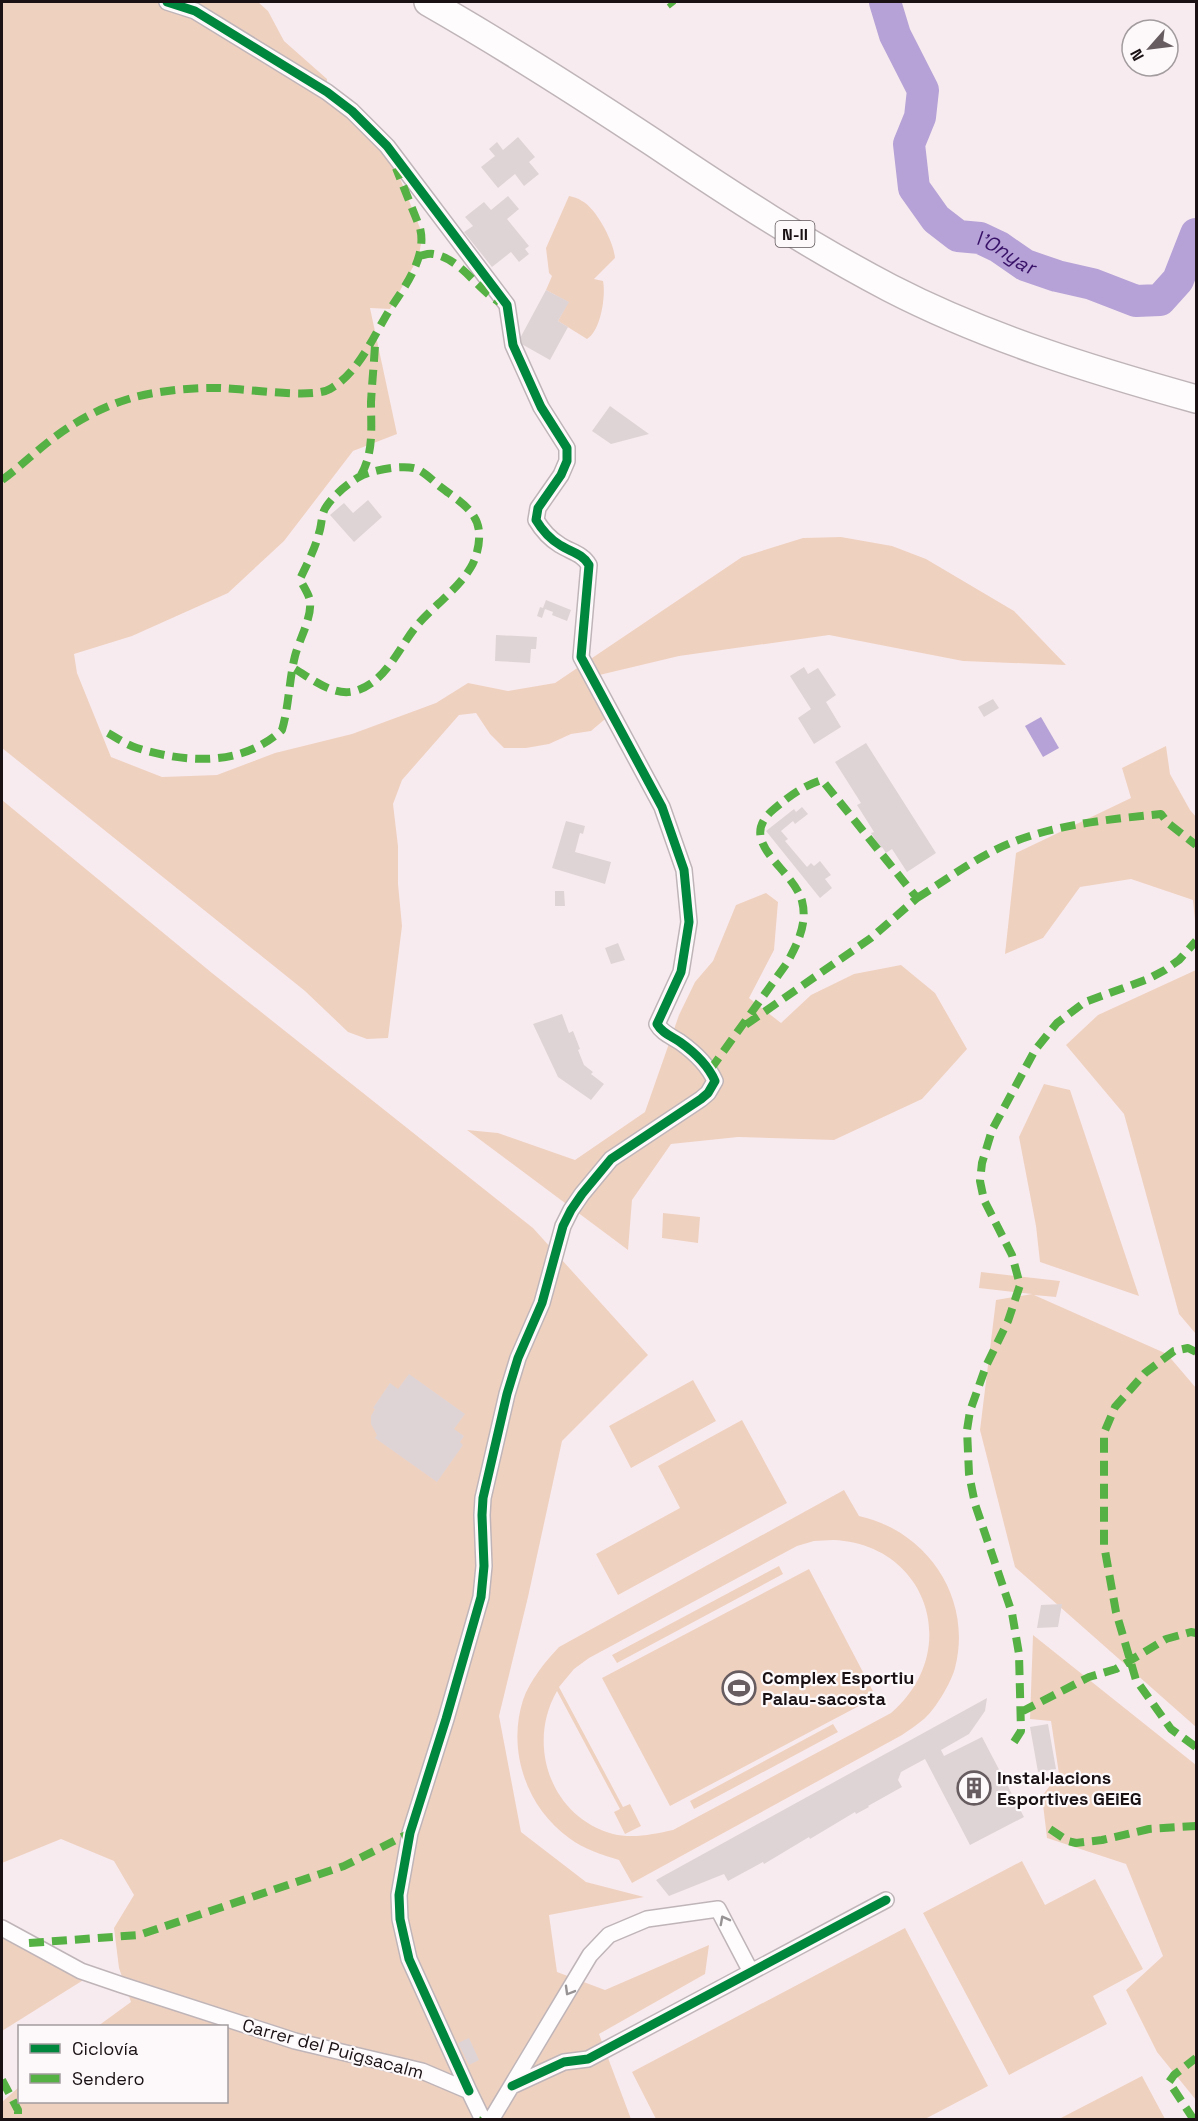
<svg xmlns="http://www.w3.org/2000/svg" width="1198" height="2121" font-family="'Space Grotesk',sans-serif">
<rect width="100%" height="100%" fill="#f8ebef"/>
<path fill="#efd1c0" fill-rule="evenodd" d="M2 2H258L268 11 284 41 327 79V92L387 146 420 228 422 237 419 256 390 309 370 308 397 434 353 451 284 541 228 593 132 636 74 654 77 673 111 757 162 777 217 775 275 753 352 734 436 703 468 683 508 691 555 683 742 557 803 538 841 537 892 546 926 559 1014 611 1066 665 963 661 829 635 679 656 591 677 611 714 591 731 571 734 549 744 526 748H504L490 734 476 713 459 715 402 780 393 804 398 846V884L402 926 388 1038 367 1039 348 1032 305 991 2 748Z
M569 196C573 197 578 198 582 201 596 208 614 242 615 258L594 279 603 281C606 295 601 331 587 339L558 321 568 302 546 290 552 276 549 273 546 248Z
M1166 746 1170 774 1190 810 1196 817V930L1193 900 1131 879 1080 887 1043 938 1005 954 1016 853 1131 798 1122 768Z
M2 800 212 973 533 1228 648 1355 562 1441 528 1597 499 1716 521 1832 586 1882 644 1897 549 1915 557 1972 605 1990 709 1945 705 1974 599 2034 631 2119H2V2102L19 2087 20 2102H226V2026H98L131 2002 119 1968 114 1928 134 1895 114 1861 61 1839 2 1863Z
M766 893 778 902 774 950 749 998 781 1023 811 995 854 974 901 965 935 993 967 1049 922 1099 834 1140 738 1137 671 1144 632 1200 628 1250 467 1130 498 1133 575 1160 645 1112 679 1015 695 982 713 961 736 905Z
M1196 970V969V1334L1179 1314 1124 1114 1066 1045 1098 1015Z
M1044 1084 1070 1090 1139 1296 1040 1262 1036 1226 1019 1137Z
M663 1213 700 1217 698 1243 662 1238Z
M981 1272 1060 1281 1056 1297 1034 1295 1167 1354 1196 1388V1727L1015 1567 980 1430 996 1300 1032 1294 979 1288Z
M693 1380 716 1421 631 1468 609 1426Z
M742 1420 787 1503 618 1595 596 1554 680 1508 658 1466Z
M844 1490 859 1516C928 1531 973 1599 955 1668 951 1683 935 1710 924 1719 917 1725 909 1730 902 1735L632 1883 619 1860C602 1855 584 1849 569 1838 526 1807 507 1750 523 1700 530 1680 545 1662 559 1647ZM833 1540C928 1544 963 1651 891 1713L673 1830C654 1834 633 1839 613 1834 551 1817 526 1745 557 1691L620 1809 614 1812 625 1834 641 1826 630 1804 623 1807 559 1687 574 1669 589 1658 797 1546 814 1541Z
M779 1566 783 1574 617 1663 612 1655Z
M809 1569 876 1697 670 1806 602 1678Z
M1033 1635 1196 1765V2100L1157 2052 1126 1990 1163 1956 1126 1864 1047 1838 1042 1796 1059 1774 1051 1721 1030 1719Z
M833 1724 838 1732 694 1809 690 1801Z
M1022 1861 1045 1905 1095 1879 1143 1969 1093 1996 1107 2024 1009 2075 923 1913Z
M905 1928 988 2086 925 2119H656L632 2072Z
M2 1933 26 1951 85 1979 2 2031Z
M1142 2076 1165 2119H1059Z"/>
<path fill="#b6a2d6" d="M1041 717 1059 748 1043 757 1025 726Z"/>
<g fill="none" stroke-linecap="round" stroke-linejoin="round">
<path stroke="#b6a2d6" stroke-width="32" id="s1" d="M885 2 895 35 923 90 920 117 909 144 914 188 936 219 958 236 980 238 999 247 1025 265 1057 276 1092 284 1136 301 1160 300 1178 280 1196 234"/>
</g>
<path fill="#dfd4d5" d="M518 137 535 157 529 162 539 174 524 186 515 174 498 188 481 167 495 156 489 149 497 142 503 150Z
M508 196 519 209 507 219 529 246 525 249 529 254 519 262 511 252 492 267 464 232 473 226 465 217 484 202 491 210Z
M546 290 569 302 558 321 568 327 550 360 518 342Z
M610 406 649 434 611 444 592 431Z
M368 500 382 517 354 542 330 515 344 503 353 513Z
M546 600 571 610 567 621 552 615 553 612 545 609 542 618 537 616 540 607 543 608Z
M496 635 537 637 536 649H531L530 663 495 661Z
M804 667 808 674 818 668 836 695 826 702 841 727 814 744 798 718 811 709 790 676Z
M993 699 999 708 984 717 978 707Z
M866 743 936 853 907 872 892 849 886 853 882 847 881 848 871 833 874 832 857 805 861 803 835 762Z
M802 807 808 814 795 824 793 821 781 831 788 839 785 841 807 867 811 863 814 866 820 861 831 875 825 879 832 888 820 898 766 831 794 809 796 812Z
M566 821 585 826 583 834 580 833 575 852 611 862 605 884 552 868Z
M555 891H564L565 906H555Z
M618 943 625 960 611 964 605 948Z
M562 1014 569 1033 573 1031 580 1049 578 1050 584 1065 593 1072 591 1074 604 1084 591 1100 558 1077 533 1024Z
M409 1374 465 1414 454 1429 464 1436 460 1442 463 1445 437 1482 375 1438 377 1435 371 1424V1416L375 1409 373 1408 390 1383 398 1389Z
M1062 1604 1058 1627 1037 1628 1041 1605Z
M987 1698 985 1711 969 1734 941 1750 944 1756 982 1737 1024 1817 970 1845 925 1759 901 1772 898 1780 902 1787 868 1806 869 1807 856 1814 855 1812 810 1839 809 1837 764 1864 763 1862 728 1881 724 1874 669 1896 656 1880Z
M1048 1724 1056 1769 1038 1772 1030 1727Z
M469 2038 479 2060 469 2065 458 2043Z"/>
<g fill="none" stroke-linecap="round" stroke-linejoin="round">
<g stroke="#bfb5b8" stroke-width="18">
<path id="street" d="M167 2 195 11 327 92 352 111 387 146 507 305 513 345 541 407 567 448V461L561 475 538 508 536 520C542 530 550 539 560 545 571 552 583 554 589 565L581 657 662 807 684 870 689 922 681 972 657 1024C662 1033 671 1036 680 1042 694 1052 708 1065 715 1081L708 1093 701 1099 611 1159 582 1194 571 1210 563 1226 542 1303 518 1358 507 1394 483 1498 482 1515 484 1566 481 1597 446 1719 410 1833 399 1895 400 1919 409 1959 469 2091
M2 1928 81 1971 122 1985 295 2041 422 2071 469 2091 483 2120
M512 2086 564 2062 588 2059 886 1900
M491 2120 590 1955 609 1935 647 1919 718 1909 751 1972"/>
</g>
<g stroke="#bfb5b8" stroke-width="30">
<path id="highway" d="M428 2C505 46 580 94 654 143 731 195 808 245 890 288 987 338 1092 370 1196 399"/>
</g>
<use href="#street" stroke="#fefcfd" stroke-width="15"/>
<use href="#highway" stroke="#fefcfd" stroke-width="27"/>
<path stroke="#55b144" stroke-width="8" stroke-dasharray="15 8" stroke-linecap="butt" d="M670 2 673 6
M419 256C424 255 429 253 433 254 460 258 477 289 499 302
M361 475C374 452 371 427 371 402 372 383 374 364 375 345L373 337
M2 480C17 469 32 455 47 443 73 422 103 406 135 397 159 391 188 388 212 388 238 387 311 400 330 389 360 372 374 334 392 306 407 284 427 255 420 228L396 168
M108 733C117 738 127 745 137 748 185 763 242 767 282 730 289 706 289 680 295 656 299 640 312 618 310 601 309 594 303 586 300 579 307 564 315 549 319 533 322 525 321 514 326 507 334 495 347 484 359 477 371 470 404 464 417 469 426 473 434 482 442 488 456 499 478 511 479 532 480 542 477 557 471 567 458 589 436 604 419 623 399 646 387 682 355 691 333 697 311 678 293 668
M917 898C941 883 966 865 991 852 1043 825 1104 820 1161 814L1168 823 1196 845
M710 1070 787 963C797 944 808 924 802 901 793 868 734 842 774 809 791 795 801 787 822 780L917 898 871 938 741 1028
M1196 1352 1188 1348 1174 1351 1145 1373 1115 1407 1104 1433V1545L1116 1612 1136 1680 1171 1729 1196 1747
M1021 1712 1089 1677 1116 1669 1166 1639 1191 1632 1196 1633
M1014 1742 1021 1731 1019 1654 1012 1613 975 1504 969 1474 967 1430 970 1411 986 1366 1008 1321 1020 1285 1012 1255 984 1200 980 1181 982 1163 992 1130 1035 1050 1057 1023 1085 1002 1148 979 1165 970 1179 960 1196 941
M1050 1829 1068 1841 1076 1843 1102 1840 1149 1829 1196 1826
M29 1943 139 1935 344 1866 410 1833
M2 2080 18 2110V2120
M482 2120 483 2119
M1194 2120 1169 2082 1174 2075 1196 2058"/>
<g stroke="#fdf8fa" stroke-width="13">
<path id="cycleway" d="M167 2 195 11 327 92 352 111 387 146 507 305 513 345 541 407 567 448V461L561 475 538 508 536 520C542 530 550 539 560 545 571 552 583 554 589 565L581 657 662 807 684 870 689 922 681 972 657 1024C662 1033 671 1036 680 1042 694 1052 708 1065 715 1081L708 1093 701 1099 611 1159 582 1194 571 1210 563 1226 542 1303 518 1358 507 1394 483 1498 482 1515 484 1566 481 1597 446 1719 410 1833 399 1895 400 1919 409 1959 469 2091
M512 2086 564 2062 588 2059 886 1900"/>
</g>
<use href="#cycleway" stroke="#00873e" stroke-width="9"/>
</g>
<defs><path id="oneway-chevron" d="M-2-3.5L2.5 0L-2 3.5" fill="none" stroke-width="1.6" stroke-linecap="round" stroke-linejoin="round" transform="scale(1.5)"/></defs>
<g stroke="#979294">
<use href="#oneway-chevron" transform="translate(724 1920) rotate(-118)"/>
<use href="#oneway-chevron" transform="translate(569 1991) rotate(120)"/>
</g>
<defs>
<g id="stadium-ring" transform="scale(1.725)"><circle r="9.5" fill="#fdf8fa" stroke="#675d60" stroke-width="1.5"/><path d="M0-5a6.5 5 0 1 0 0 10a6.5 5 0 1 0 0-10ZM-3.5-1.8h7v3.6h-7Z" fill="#675d60"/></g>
<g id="building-ring" transform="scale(1.725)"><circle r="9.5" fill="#fdf8fa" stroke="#675d60" stroke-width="1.5"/><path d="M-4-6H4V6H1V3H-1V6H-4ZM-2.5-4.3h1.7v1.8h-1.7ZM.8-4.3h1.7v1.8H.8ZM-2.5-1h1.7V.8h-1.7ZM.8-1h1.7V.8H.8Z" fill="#675d60"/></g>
</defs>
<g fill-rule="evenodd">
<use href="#stadium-ring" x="739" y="1688"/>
<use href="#building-ring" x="974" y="1788"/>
</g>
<g text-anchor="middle" stroke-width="4.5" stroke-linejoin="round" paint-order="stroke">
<rect fill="#fdf8fa" stroke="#5d5658" stroke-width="1.5" x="775.5" y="221" width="39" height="26" rx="4.5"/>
<g font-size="16" font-weight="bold" fill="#191113">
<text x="795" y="240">N-II</text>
</g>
<g font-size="18" font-weight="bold" fill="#191113" stroke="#fdf8fa" text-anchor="start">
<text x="762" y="1684">Complex Esportiu<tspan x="762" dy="21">Palau-sacosta</tspan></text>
<text x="997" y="1784">Instal·lacions<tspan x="997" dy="21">Esportives GEiEG</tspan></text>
</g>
<g font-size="18" fill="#191113" stroke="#fdf8fa">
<text transform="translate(333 2049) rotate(15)" y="6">Carrer del Puigsacalm</text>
</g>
<g font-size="20" font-style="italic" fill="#381168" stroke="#fdf8fa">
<text dy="7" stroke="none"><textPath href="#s1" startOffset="314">l'Onyar</textPath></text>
</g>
</g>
<rect width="1198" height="2121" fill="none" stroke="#191113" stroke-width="6"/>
<rect x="18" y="2025" width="210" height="78" fill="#fdf8fa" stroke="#a29c9e" stroke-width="1.5"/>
<rect x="30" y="2044" width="30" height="9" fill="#00873e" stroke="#a29c9e" stroke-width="1.5"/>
<text x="72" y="2055" font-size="18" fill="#191113">Ciclovía</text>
<rect x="30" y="2074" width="30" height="9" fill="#55b144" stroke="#a29c9e" stroke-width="1.5"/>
<text x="72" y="2085" font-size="18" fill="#191113">Sendero</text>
<g transform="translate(1150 48) rotate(242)"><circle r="28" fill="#fdf8fa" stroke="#a29c9e" stroke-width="1.5"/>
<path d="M0-4.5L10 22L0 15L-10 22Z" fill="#675d60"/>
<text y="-9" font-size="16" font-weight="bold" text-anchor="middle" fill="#191113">N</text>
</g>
</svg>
